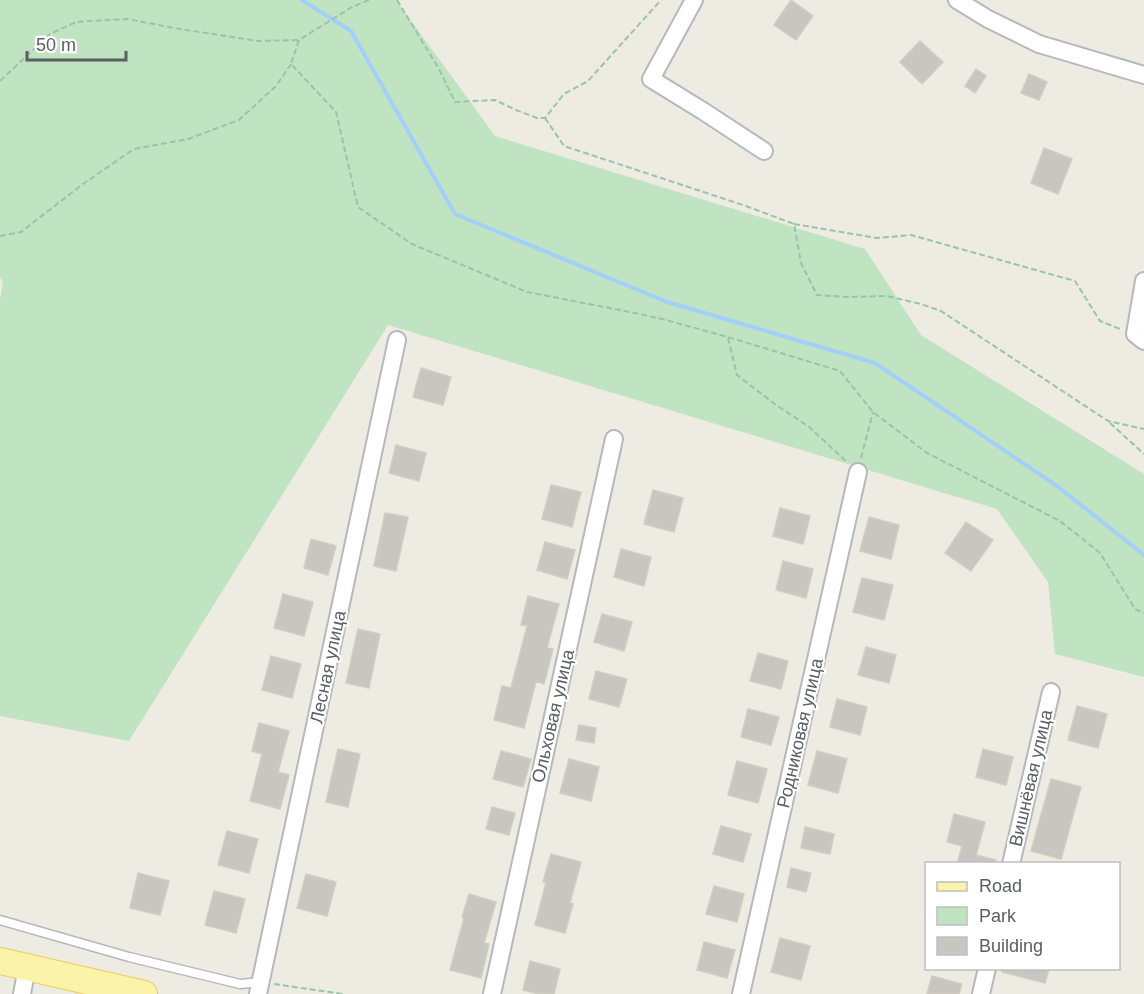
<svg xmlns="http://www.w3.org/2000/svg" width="1144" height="994" font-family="Helvetica,sans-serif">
<rect width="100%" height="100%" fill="#edebe2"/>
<path fill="#c0e3c2" d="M0 0H396L495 136 865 249 921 335 1144 474V677L1055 654 1048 582 997 509 388 325 129 741 0 716V300L3 281 0 278Z"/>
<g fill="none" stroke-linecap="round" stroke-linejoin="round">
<path stroke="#a4cffb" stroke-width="4" d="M302 0 351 31 455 214 667 302 875 363 1057 486 1144 555"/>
</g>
<path fill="#c8c6c0" stroke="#d1cdc1" stroke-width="1.5" d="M791 0 813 16 796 40 774 25Z
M920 41 943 62 922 84 900 62Z
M976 69 986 76 975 93 965 86Z
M1029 74 1047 82 1039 100 1021 93Z
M1044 148 1072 159 1058 194 1031 183Z
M421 368 451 377 443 405 413 397Z
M396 445 426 453 419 481 389 473Z
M551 485 581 492 572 527 542 519Z
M653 490 683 498 674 532 644 524Z
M780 508 810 516 803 544 773 536Z
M385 513 408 517 396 571 374 566Z
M869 517 899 525 891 559 860 551Z
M966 522 993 540 971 571 945 553Z
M311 539 336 546 328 575 304 568Z
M545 542 575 550 567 579 537 570Z
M621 549 651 557 644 586 614 577Z
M783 561 813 569 806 598 776 590Z
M862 578 893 585 884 620 853 612Z
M283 594 313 602 304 636 274 628Z
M528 596 559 604 547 648 553 649 544 684 536 681 524 728 494 720 502 686 511 688 527 626 521 625Z
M602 614 632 622 624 651 594 642Z
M358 629 380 634 369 688 346 683Z
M866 647 896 655 889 683 858 675Z
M758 653 788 661 781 689 750 681Z
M271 656 301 664 292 698 262 690Z
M596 671 627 679 619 707 589 699Z
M837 699 867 707 860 735 830 727Z
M1077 706 1107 714 1098 748 1068 740Z
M748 709 779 717 771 745 741 737Z
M259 723 289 731 278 772 289 775 280 809 250 801 262 754 252 751Z
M579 725 596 728 594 743 576 740Z
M338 749 360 754 348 807 326 802Z
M983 749 1013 757 1006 785 976 777Z
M501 751 531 759 523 787 493 779Z
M817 751 847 759 838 793 808 785Z
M569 759 599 767 591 801 560 793Z
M737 761 767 769 758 803 728 795Z
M1051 779 1081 787 1061 859 1031 851Z
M492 807 515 813 509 835 486 829Z
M954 814 985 822 976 855 996 860 995 864H957L962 846 947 842Z
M721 826 751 834 743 862 713 854Z
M805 827 834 834 830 854 801 848Z
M227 831 258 839 249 873 218 865Z
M551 854 581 862 570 903 573 904 565 933 535 925 546 883 543 882Z
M791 868 811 873 806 892 787 887Z
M138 873 169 881 160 915 130 908Z
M306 874 336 882 327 916 297 908Z
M714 886 744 894 737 922 706 914Z
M214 891 245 899 236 933 205 925Z
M469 894 496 902 484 943 489 944 481 978 450 970 464 918 462 917Z
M780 938 810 946 801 980 771 972Z
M704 942 735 950 727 978 697 970Z
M530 961 560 969 554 994H539L523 990Z
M1003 969H1049L1045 983 1002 972Z
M932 976 962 984 959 994H927Z"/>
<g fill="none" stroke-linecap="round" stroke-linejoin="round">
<g stroke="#b5b8bc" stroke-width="11">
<path id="service" d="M0 920 129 957 240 984 261 982"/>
</g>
<g stroke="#b5b8bc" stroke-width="20">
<path id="minor" d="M694 0 651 79 703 111 764 151
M957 0 988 19 1039 44 1144 75
M1144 281 1135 334 1144 341
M1011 864 1051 692
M22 994 27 967
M258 994 397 340
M492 994 614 439
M741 994 858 472
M981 994 987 968"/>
</g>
<g stroke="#eacc5e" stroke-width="28">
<path id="primary" d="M0 961 144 994"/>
</g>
<path stroke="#99c4a8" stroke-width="2" stroke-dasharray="6 3" stroke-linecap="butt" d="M369 0 352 7 299 40 291 64 336 112 358 207 412 244 527 292 630 312 662 319 728 337 840 371 873 412 927 453 1060 521 1100 553 1135 609 1144 613
M397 0 439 69 455 102 495 100 516 110 537 118H545L564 94 588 81 661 0
M0 81 50 34 76 22 127 19 180 29 258 41 299 40
M545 118 564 146 746 206 794 224 801 263 817 295 847 297 887 296 921 304 941 311 1108 421 1144 429
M794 224 877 238 911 235 1075 281 1100 321 1120 329
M0 236 21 232 83 184 134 149 188 139 239 120 276 86 291 64
M728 338 737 375 776 405 808 426 848 463
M1110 423 1144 454
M861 458 873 412
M274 984 343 994"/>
<use href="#service" stroke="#fff" stroke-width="8"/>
<use href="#minor" stroke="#fff" stroke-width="16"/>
<use href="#primary" stroke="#fbf3a9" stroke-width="26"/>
</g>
<g text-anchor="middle" stroke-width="4.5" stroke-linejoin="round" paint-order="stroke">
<g font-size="18" fill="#5b5e62" stroke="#fff">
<text transform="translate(328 667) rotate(-78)" y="6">Лесная улица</text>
<text transform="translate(553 716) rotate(-77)" y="6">Ольховая улица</text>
<text transform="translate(800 733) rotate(-77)" y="6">Родниковая улица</text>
<text transform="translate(1031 778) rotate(-77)" y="6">Вишнёвая улица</text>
</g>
</g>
<rect x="925" y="862" width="195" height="108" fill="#ffffff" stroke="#bdbfc0" stroke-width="1.5"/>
<rect x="937" y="882" width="30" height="9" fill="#fbf3a9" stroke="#bdbfc0" stroke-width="1.5"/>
<text x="979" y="892" font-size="18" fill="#5b5e62">Road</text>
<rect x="937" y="907" width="30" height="18" fill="#c0e3c2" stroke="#bdbfc0" stroke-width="1.5"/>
<text x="979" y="922" font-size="18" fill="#5b5e62">Park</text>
<rect x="937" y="937" width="30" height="18" fill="#c8c6c0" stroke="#bdbfc0" stroke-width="1.5"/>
<text x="979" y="952" font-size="18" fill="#5b5e62">Building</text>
<path d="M27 51v9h99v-9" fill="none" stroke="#5b5e62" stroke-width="3"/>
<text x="36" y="51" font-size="18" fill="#5b5e62" stroke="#ffffff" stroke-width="4.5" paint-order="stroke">50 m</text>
</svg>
